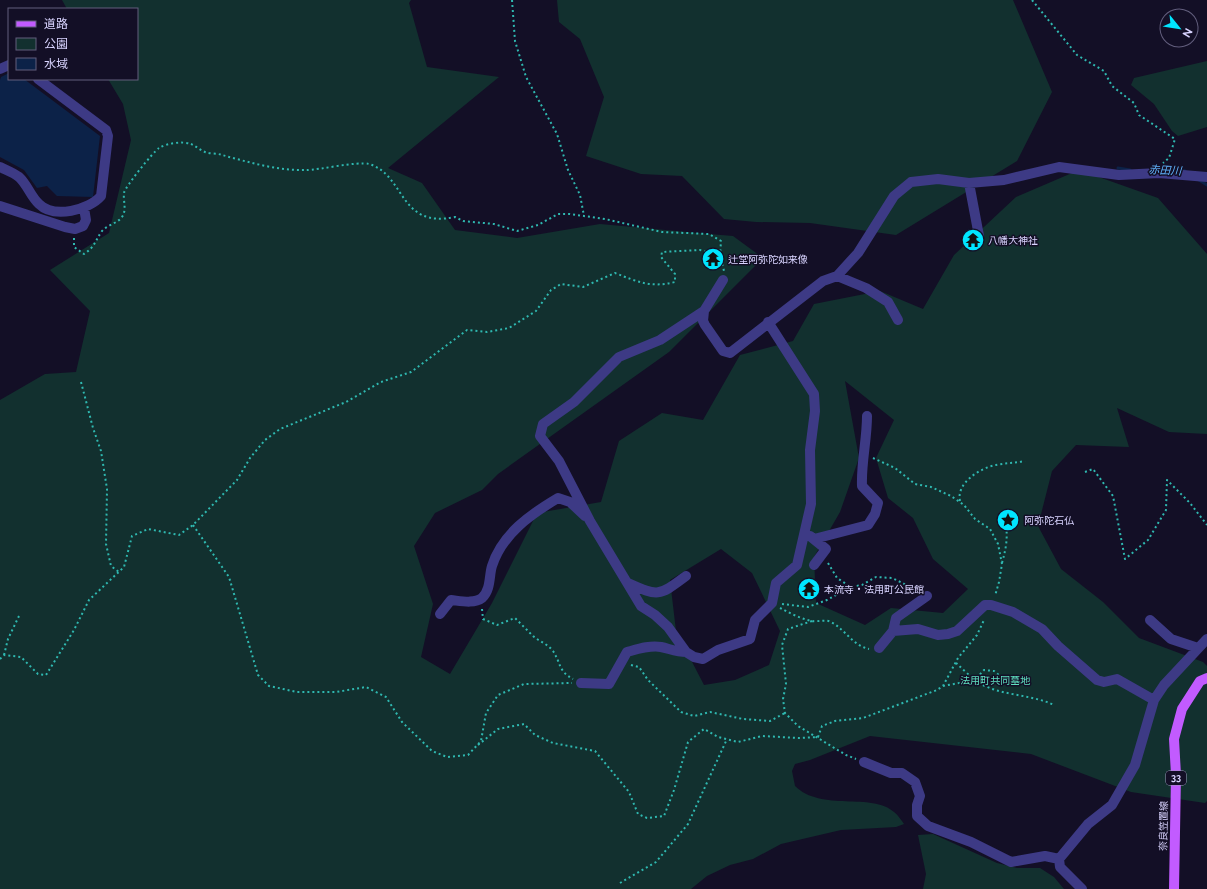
<svg xmlns="http://www.w3.org/2000/svg" width="1207" height="889" font-family="Raleway,'Noto Sans JP',sans-serif">
<rect width="100%" height="100%" fill="#130f26"/>
<path fill="#12302f" fill-rule="evenodd" d="M62 0H411L409 3 427 67 499 77 388 168 422 183 455 230 517 238 600 224 709 234 733 236 763 258 669 352 498 474 482 490 435 513 414 546 433 604 421 657 450 674 492 603 537 513 601 502 619 441 662 413 703 420 740 355 793 341 814 304 880 291 923 309 954 255 1016 197 1079 170 1158 198 1207 254V434L1169 432 1117 408 1129 447 1076 445 1052 471 1038 526 1061 569 1103 602 1139 638 1203 662 1207 666V801L1205 803 1131 792 1031 754 870 736 810 760 795 764 792 771 795 786C821 812 872 792 894 812 898 815 901 820 904 824L896 827 841 830 781 844 753 859 730 865 707 876 691 889H0V400L45 374 76 372 90 311 50 270 109 233 131 140 123 104 108 79H137V9H67ZM845 381 894 420 876 458 888 498 913 518 933 559 968 589 943 613 891 608 865 625 816 603 814 557 840 512 859 458ZM721 549 752 573 780 631 769 665 735 680 704 685 676 631 670 580Z
M557 0H1013L1052 92 1017 161 896 235 810 223 756 222 724 219 682 176 641 174 586 156 604 97 580 39 559 22Z
M1207 61V127L1178 136 1172 131 1154 104 1131 85 1134 78Z
M933 834 997 863 1017 868H1040L1054 877 1064 889H923L926 874 918 835Z"/>
<path fill="#0c2248" d="M9 73V79H24L100 136 93 197 57 196 47 186 37 188 24 170 0 157V80L1 77Z"/>
<g fill="none" stroke-linecap="round" stroke-linejoin="round">
<path stroke="#0c2248" stroke-width="3" d="M1118 168 1130 170
M1159 168H1175L1185 171
M1199 180 1207 185"/>
<path stroke="#2fb8b0" stroke-width="2" stroke-dasharray="2 3" stroke-linecap="butt" d="M512 0 515 41 526 77 557 134 568 170 580 195 584 216
M1032 0 1077 55 1104 71 1112 86 1134 103 1139 115 1175 139 1169 158 1163 163
M74 238V247L84 254C95 247 95 241 102 231 107 225 118 223 122 217 127 210 123 201 124 193 125 187 153 152 159 148 167 143 183 141 191 144 196 146 200 150 205 152 210 154 217 153 222 155 248 162 278 171 306 170 320 170 357 161 369 164 406 175 398 229 455 217L463 221 494 224 517 231 538 225 558 214H570L605 219 662 232 709 234 721 241 720 256 724 271
M81 382 93 428 101 451 107 489 106 544 111 566 119 572
M873 458 895 468 915 484 931 487 951 496 964 505 975 519 990 529 998 544 1002 564 999 582 995 596
M1085 472 1093 469 1113 496 1125 559 1148 540 1166 510 1167 480 1190 503 1207 525
M960 501C956 483 980 468 996 465 1006 463 1015 463 1025 461
M193 525 229 577 258 675 269 686 297 692H336L366 687 386 697 402 722 432 751 447 757 468 755 481 741 486 713 498 695 524 684 572 683
M828 563 837 578 851 587 862 585 876 577 892 578 919 591
M1002 563C1007 545 1008 536 1005 518
M782 604 808 607 827 600 850 587
M780 608C790 613 801 619 812 621 818 622 826 619 831 622 846 630 852 645 869 649
M482 609 483 619 497 625 515 618C521 624 527 630 533 636 540 642 548 644 553 651 561 663 558 671 573 679
M812 621 788 629 782 645 786 684 783 699 785 713 798 726 846 755 856 759
M4 655 8 639 19 616
M0 659 4 655 21 657 38 674 46 675 74 630 89 600 124 567 132 536 148 529 179 535 193 525 237 480 250 458 265 440 280 429 346 402 381 382 411 372 467 330 487 332 509 328 536 311 551 290 561 284 583 287 615 273C638 282 651 288 675 282V274L661 257 662 252 700 250 720 256
M956 663C963 669 971 678 979 683 1001 696 1031 694 1054 705
M631 665 639 667 648 680 681 712 694 716 710 712 743 719 770 721 785 713
M943 686 975 680 984 670 994 671 1000 676
M478 745 498 729 524 724 535 735 553 743 595 751 629 792 638 814 647 818 664 816 674 790 688 742 704 729 718 737 738 742 762 736 799 738 818 737 822 726 835 721 863 718 937 690 943 686 958 658 977 635 984 620
M620 883 656 862 688 824 727 739"/>
<path stroke="#3d3a85" stroke-width="10" d="M0 69 9 65
M0 167C6 170 14 173 19 177 27 184 31 197 39 204 54 219 89 210 101 196L108 136 106 130 38 79
M969 183 979 236
M0 206 65 227 75 229 83 226 86 220 84 208
M837 276 866 288 888 302 898 320
M723 280 704 311 660 340 619 357 574 402 543 424 540 436 559 461 590 521 641 606 655 615 668 627 686 652 694 657 703 659 718 650 750 639 755 620 772 603 776 583 797 565 811 504 810 450 815 411 814 394 768 322
M704 311 703 321 705 325 723 351 730 353 823 281 837 276 858 253 894 196 911 182 938 179 969 183 1004 180 1059 167 1119 175 1159 173 1207 177
M810 536 826 549 814 565
M814 539 868 525 875 514 878 503 862 486C861 463 867 440 867 416
M628 583C659 597 659 596 686 576
M440 614 451 600C461 601 474 604 482 598 491 590 489 575 492 566 502 534 531 514 558 498L570 502 585 516
M1150 620 1171 639 1198 648
M893 631 896 618 927 596
M879 648 893 631 918 629 938 635 948 634 957 631 985 605H991L1013 612 1042 629 1058 646 1097 680 1104 682 1117 679 1154 700
M581 683 609 684 627 652C638 649 650 645 661 647 670 649 677 652 686 652
M864 762 891 773H902L915 782 920 796 917 805V816L928 826 971 842 1011 862 1045 856 1059 859
M1082 889 1060 867 1059 859 1088 824 1112 805 1135 765 1154 700 1164 685 1207 639"/>
<path stroke="#c25bff" stroke-width="10" d="M1174 889 1176 775 1174 739 1182 709 1200 681 1207 678"/>
</g>
<defs>
<g id="temple-disc" transform="scale(1.15)"><circle r="9.5" fill="#00e5ff" stroke="#130f26"/><path d="M0-6L5-2H3V0L6.5 2.5H4V6H1.5V3h-3V6H-4V2.5H-6.5L-3 0V-2H-5Z" fill="#111"/></g>
<g id="sight-disc" transform="scale(1.15)"><circle r="9.5" fill="#00e5ff" stroke="#130f26"/><path d="M0-6L1.8-2.2L6-1.7L2.9 1.2L3.7 5.4L0 3.3L-3.7 5.4L-2.9 1.2L-6-1.7L-1.8-2.2Z" fill="#111"/></g>
</defs>
<g fill-rule="evenodd">
<use href="#temple-disc" x="973" y="240"/>
<use href="#temple-disc" x="713" y="259"/>
<use href="#sight-disc" x="1008" y="520"/>
<use href="#temple-disc" x="809" y="589"/>
</g>
<g text-anchor="middle" stroke-width="3" stroke-linejoin="round" paint-order="stroke">
<rect fill="#130f26" stroke="#9e99be" stroke-width="1" x="1166" y="771" width="20" height="14" rx="3"/>
<g font-size="9" font-weight="bold" fill="#d9d4ff">
<text x="1176" y="781">33</text>
</g>
<g font-size="10" fill="#d9d4ff" stroke="#130f26" text-anchor="start">
<text x="988" y="244">八幡大神社</text>
<text x="728" y="263">辻堂阿弥陀如来像</text>
<text x="1024" y="524">阿弥陀石仏</text>
<text x="824" y="593">本流寺・法用町公民館</text>
</g>
<g font-size="10" fill="#5fe0c0" stroke="#130f26">
<text x="995" y="684">法用町共同墓地</text>
</g>
<g font-size="10" fill="#d9d4ff" stroke="#130f26">
<text transform="translate(1163 826) rotate(-89)" y="4">奈良笠置線</text>
</g>
<g font-size="11" font-style="italic" fill="#62b6ff" stroke="#130f26">
<text transform="translate(1165 170) rotate(3)" y="4">赤田川</text>
</g>
</g>
<rect x="8" y="8" width="130" height="72" fill="#130f26" stroke="#625e7d"/>
<rect x="16" y="21" width="20" height="6" fill="#c25bff" stroke="#625e7d"/>
<text x="44" y="28" font-size="12" fill="#d9d4ff">道路</text>
<rect x="16" y="38" width="20" height="12" fill="#12302f" stroke="#625e7d"/>
<text x="44" y="48" font-size="12" fill="#d9d4ff">公園</text>
<rect x="16" y="58" width="20" height="12" fill="#0c2248" stroke="#625e7d"/>
<text x="44" y="68" font-size="12" fill="#d9d4ff">水域</text>
<g transform="translate(1179 28) rotate(120)"><circle r="19" fill="#130f26" stroke="#625e7d"/>
<path d="M0-3L7 15L0 10L-7 15Z" fill="#00e5ff"/>
<text y="-6" font-size="11" font-weight="bold" text-anchor="middle" fill="#d9d4ff">N</text>
</g>
</svg>
